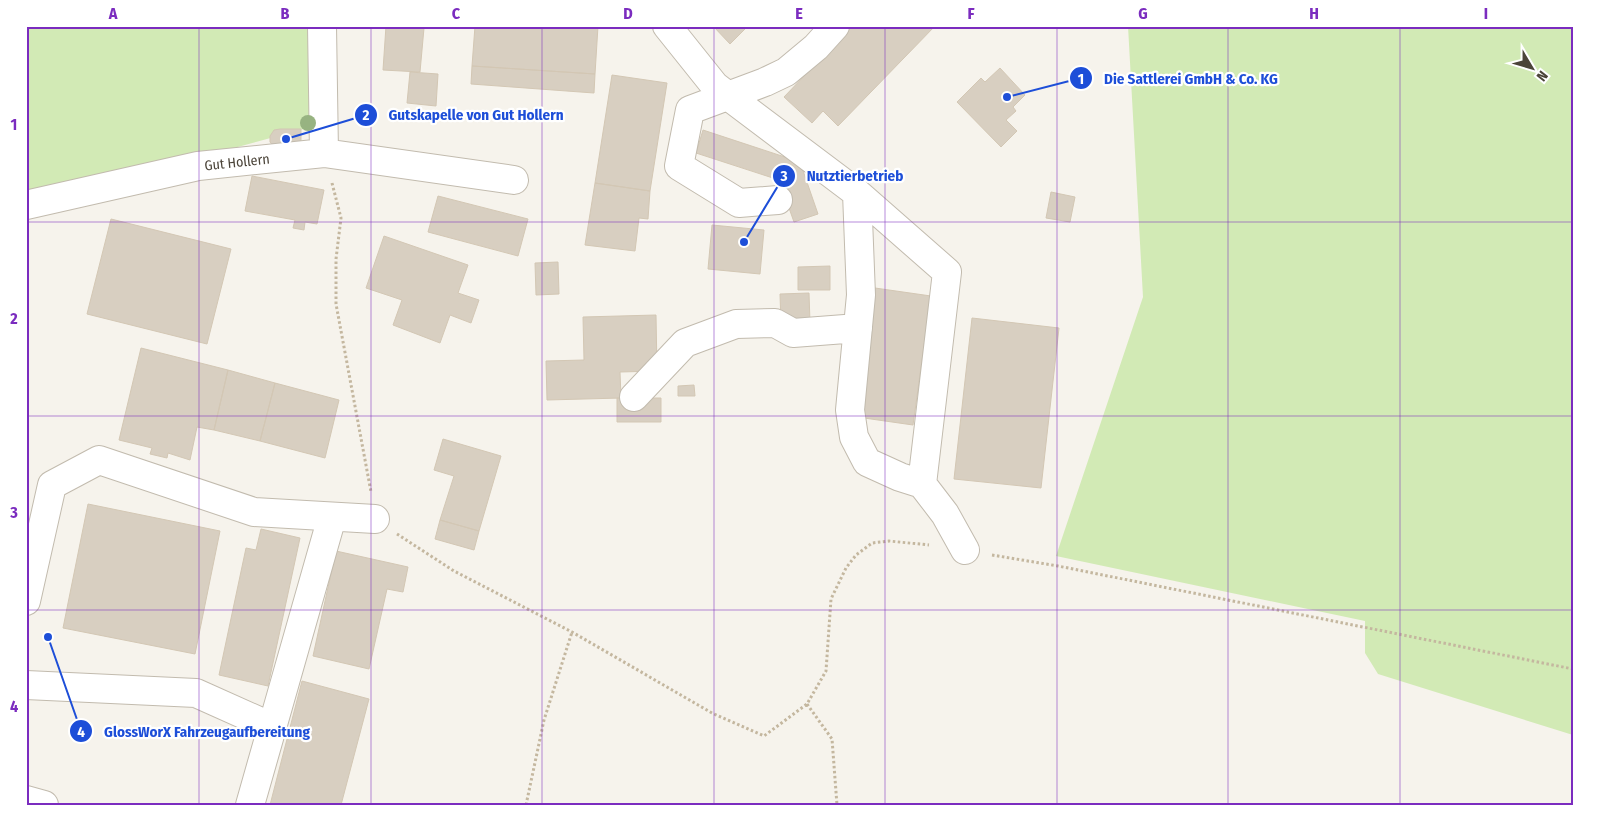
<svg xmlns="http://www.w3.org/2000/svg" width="1599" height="831" font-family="'Fira Sans Condensed',sans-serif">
<rect width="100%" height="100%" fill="#f6f3ec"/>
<path fill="#d2eab5" d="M26 26H314L311 127 194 159 26 198Z
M1128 26H1573V735L1378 674 1365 653V621L1056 556 1143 297Z"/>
<path fill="#d8cfc1" stroke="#d3c7b4" d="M386 26 424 28 420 72 383 70Z
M475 26H598L595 74 472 66Z
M713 26H748L730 44Z
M852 26H935L838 126 823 111 812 123 784 97Z
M472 66 595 74 594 93 471 84Z
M1000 68 1025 95 1013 107 1016 111 1006 120 1017 131 1001 147 957 102 981 78 985 82Z
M410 72 438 74 436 106 407 103Z
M612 75 667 83 650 191 595 183Z
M280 129H301V150L274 147 270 142V136L274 130Z
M703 130 800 162 818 214 794 222 779 180 696 153Z
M252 176 324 190 317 224 305 222 304 230 293 228 295 220 245 211Z
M595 183 650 191 648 219 639 218 635 251 585 245Z
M1051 192 1075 197 1070 222 1046 218Z
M438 196 528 219 518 256 428 232Z
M111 219 231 249 207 344 87 314Z
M712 225 764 230 760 274 708 269Z
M384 236 468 265 458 293 479 300 471 323 450 315 440 343 393 325 402 300 366 288Z
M558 262 559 294 536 295 535 263Z
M830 266V290H798V267Z
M875 288 931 296 913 425 857 417Z
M809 293 810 323 781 324 780 294Z
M656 315 657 371 620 372 621 398 547 400 546 361 584 360 583 317Z
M972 318 1059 328 1041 488 954 479Z
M141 348 228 370 214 430 197 427 190 460 168 453 167 458 150 454 152 448 119 440Z
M228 370 275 383 260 441 214 430Z
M275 383 339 400 325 458 260 441Z
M694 385 695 396H678V386Z
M617 398H661V422H617Z
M443 439 501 456 479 531 440 520 454 476 434 470Z
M88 504 220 531 195 654 63 628Z
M440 520 479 531 474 550 435 539Z
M261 529 300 538 268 686 219 675 246 548 256 550Z
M336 551 408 567 403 592 387 589 369 669 313 656Z
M302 681 369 699 341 805H270Z"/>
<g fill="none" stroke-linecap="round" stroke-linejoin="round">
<g stroke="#c2bbae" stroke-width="30">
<path id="minor" d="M322 26 324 153
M667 26 715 86 857 193 947 272 922 484 945 514 965 550
M857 193 861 295 850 410 854 437 867 462 900 477 922 484
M778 200 739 203 679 166 690 110 765 82 786 72 816 47 835 26
M26 205 198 166 324 153 514 180
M634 397 685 343 736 324 775 323 793 333 858 328
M26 601 52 485 99 460 254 512 375 519
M26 685 196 693 272 727
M26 800 44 805
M250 805 332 517"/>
</g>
<path stroke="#c4b79f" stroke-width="3" stroke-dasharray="2.5 2.5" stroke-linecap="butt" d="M332 183 341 218 336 259V304L371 492
M397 534 454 571 572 632 712 713 764 736 807 704 826 671 831 599 846 568 856 555 872 543 889 541 929 545
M992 555 1058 566 1573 669
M807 704 832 739 837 805
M526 805 544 720 572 632"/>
<use href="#minor" stroke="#fff" stroke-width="28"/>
</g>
<circle fill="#97b381" cx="308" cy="123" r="8"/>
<path fill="none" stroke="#7b2cbf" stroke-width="1" stroke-opacity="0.55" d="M199 26V805M371 26V805M542 26V805M714 26V805M885 26V805M1057 26V805M1228 26V805M1400 26V805M26 222H1573M26 416H1573M26 610H1573"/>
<g text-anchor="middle" stroke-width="4.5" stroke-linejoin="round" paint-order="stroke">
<g font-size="14" fill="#4b4439" stroke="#fff">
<text transform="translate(237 162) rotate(-6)" y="5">Gut Hollern</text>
</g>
</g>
<path fill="none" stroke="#1d4ed8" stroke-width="2" d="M1007 97L1081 78M286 139L366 115M744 242L784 176M48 637L81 731"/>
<g fill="#1d4ed8" stroke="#fff" stroke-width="2">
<circle cx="1007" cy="97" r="5"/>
<circle cx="286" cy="139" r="5"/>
<circle cx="744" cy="242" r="5"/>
<circle cx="48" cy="637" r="5"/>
<circle cx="1081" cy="78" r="12"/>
<circle cx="366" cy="115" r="12"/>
<circle cx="784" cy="176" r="12"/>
<circle cx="81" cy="731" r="12"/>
</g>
<g font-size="15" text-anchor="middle" font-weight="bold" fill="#fff">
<text x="1081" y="84">1</text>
<text x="366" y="120">2</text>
<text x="784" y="181">3</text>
<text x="81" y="737">4</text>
</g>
<g font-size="15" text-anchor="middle" font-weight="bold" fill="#1d4ed8" stroke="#fff" stroke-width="4.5" stroke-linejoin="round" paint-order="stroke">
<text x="1191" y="84">Die Sattlerei GmbH &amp; Co. KG</text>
<text x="476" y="120">Gutskapelle von Gut Hollern</text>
<text x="855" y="181">Nutztierbetrieb</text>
<text x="207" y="737">GlossWorX Fahrzeugaufbereitung</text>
</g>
<rect width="1599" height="831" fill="none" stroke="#ffffff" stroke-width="55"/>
<g transform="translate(1532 68) rotate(128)" stroke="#ffffff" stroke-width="4" paint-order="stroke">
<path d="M0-4L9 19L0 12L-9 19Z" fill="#4b4439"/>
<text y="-8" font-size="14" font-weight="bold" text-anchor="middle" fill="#4b4439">N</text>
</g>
<rect x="28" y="28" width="1544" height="776" fill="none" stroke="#7b2cbf" stroke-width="2"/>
<g font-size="16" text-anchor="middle" font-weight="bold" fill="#7b2cbf">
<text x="113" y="19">A</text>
<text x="285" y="19">B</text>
<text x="456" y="19">C</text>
<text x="628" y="19">D</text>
<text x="799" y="19">E</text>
<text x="971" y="19">F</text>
<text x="1143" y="19">G</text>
<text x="1314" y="19">H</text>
<text x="1486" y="19">I</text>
<text x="14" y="130">1</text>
<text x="14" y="324">2</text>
<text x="14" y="518">3</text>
<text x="14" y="712">4</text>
</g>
</svg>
